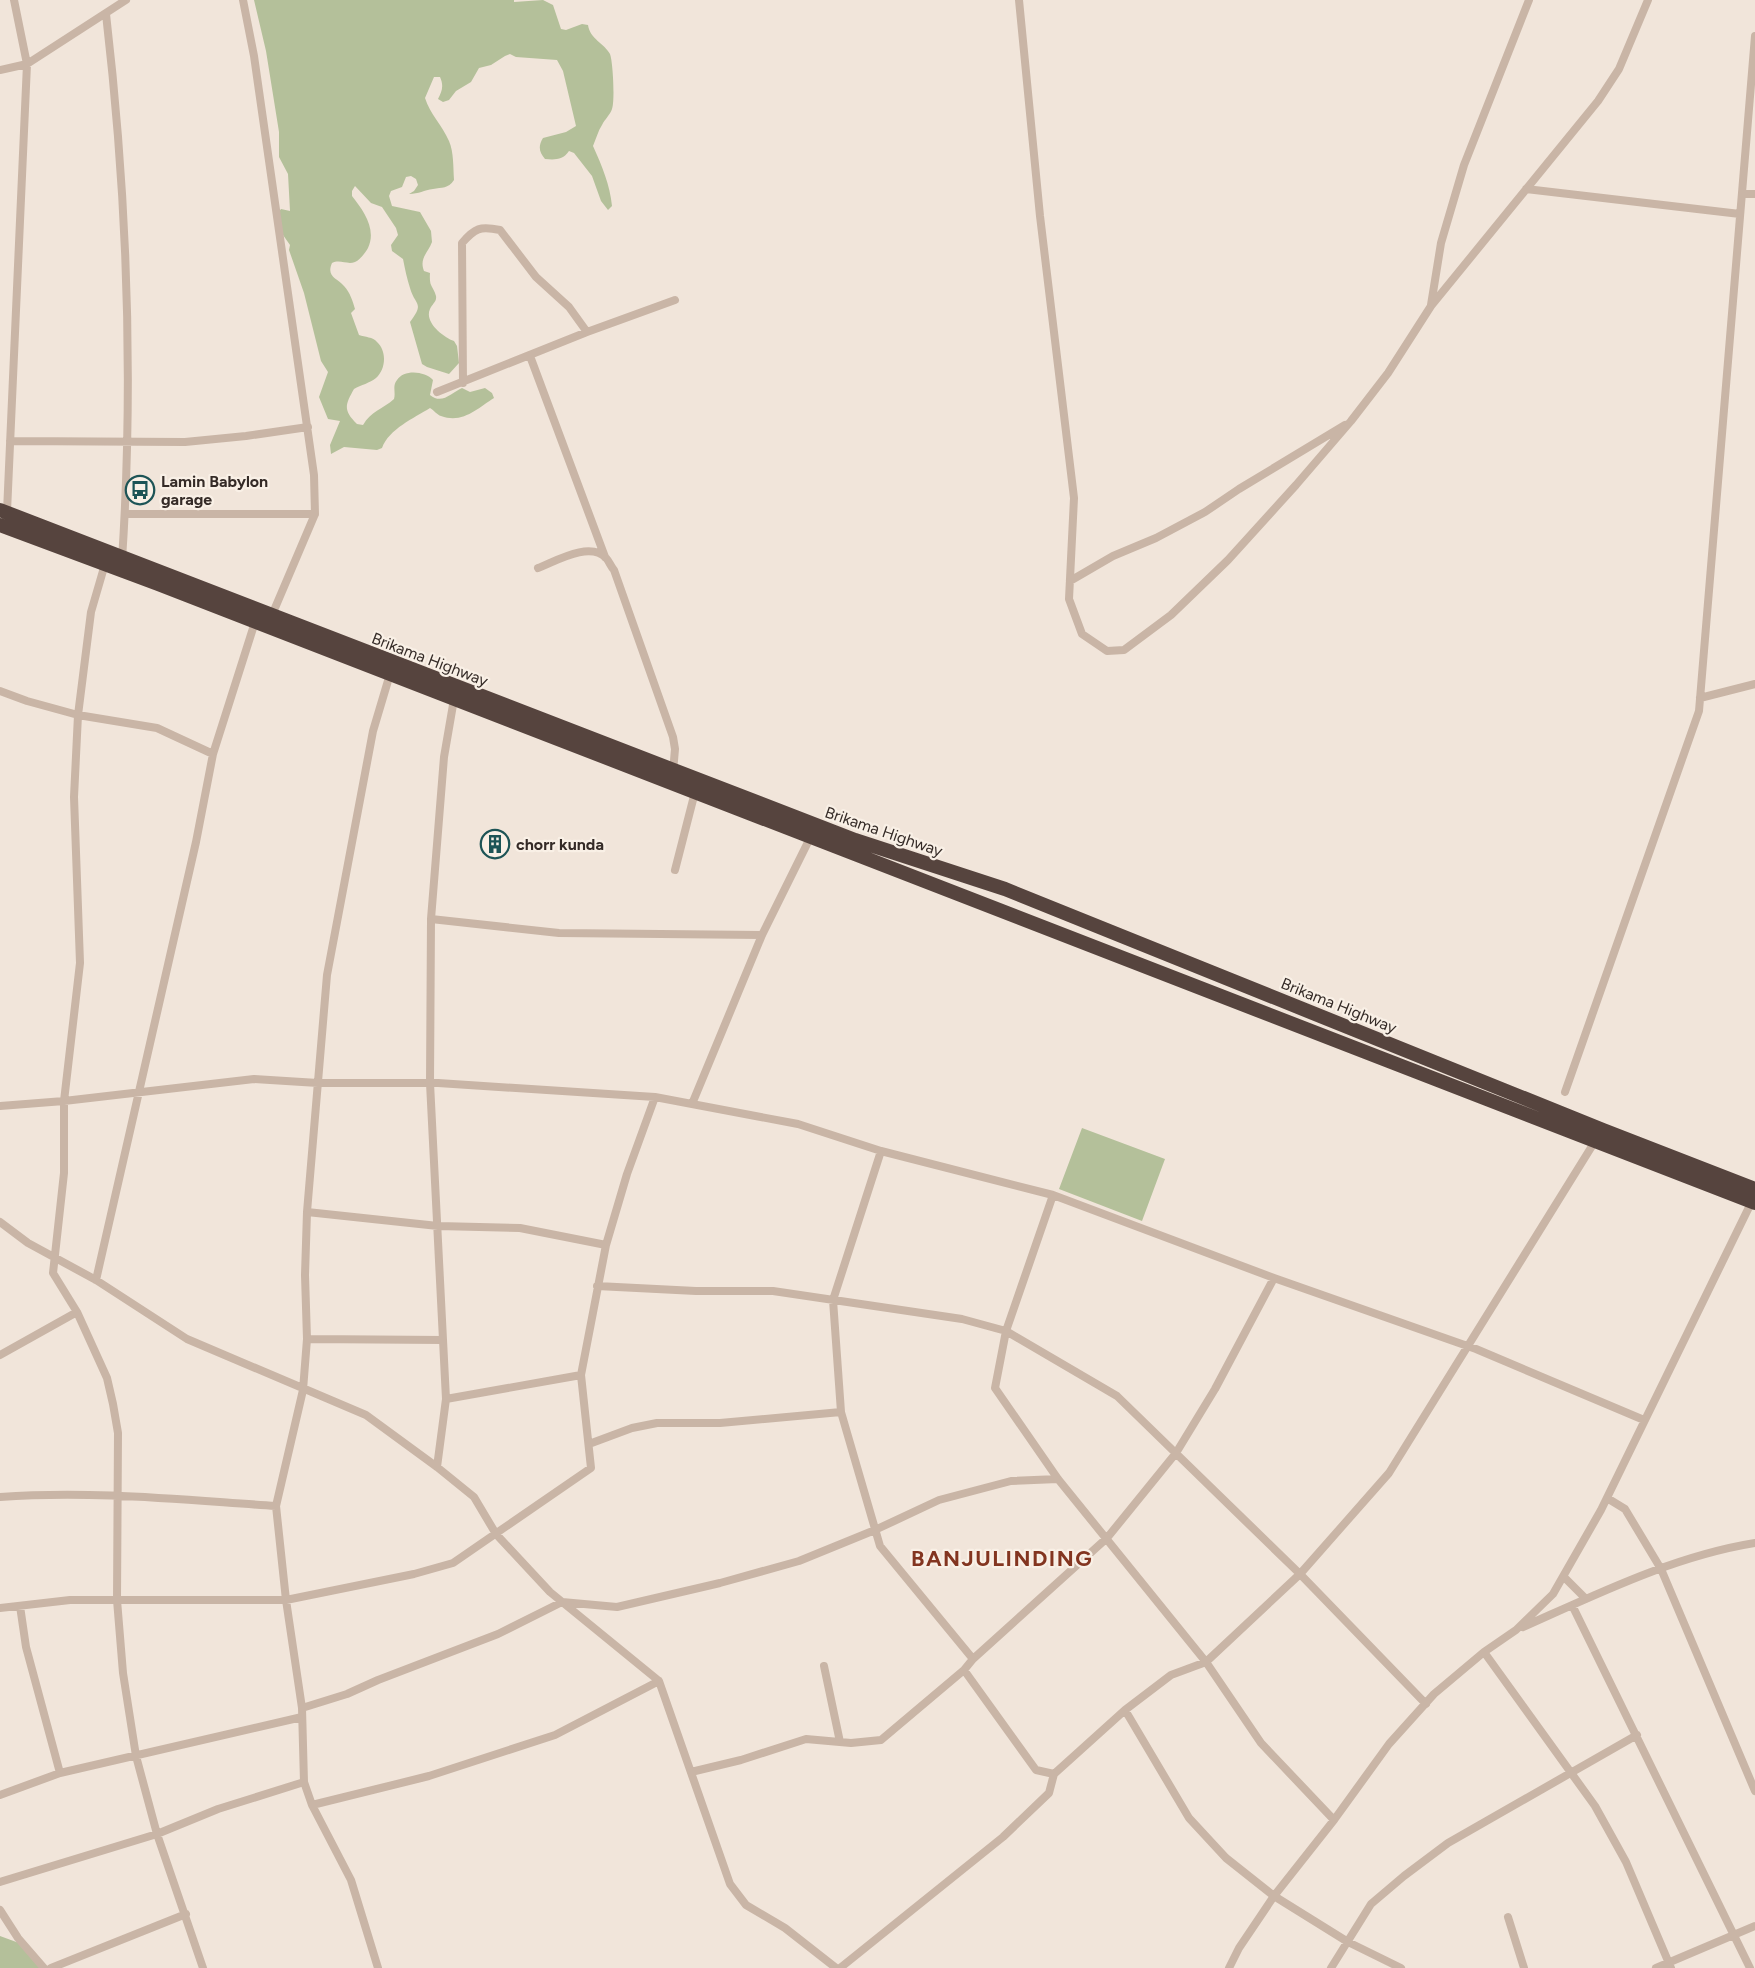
<svg xmlns="http://www.w3.org/2000/svg" width="1755" height="1968" font-family="Figtree,sans-serif">
<rect width="100%" height="100%" fill="#f1e5da"/>
<path fill="#b4c09a" d="M254 0H514V2L543 0 553 5 561 29 566 30 582 24 588 25C590 39 604 43 610 54 613 62 615 101 612 109 610 115 605 119 602 125 598 131 596 139 593 146 602 166 610 185 612 206L608 210 601 201 592 176 574 153 569 151C563 160 555 160 545 159 539 152 538 146 543 138L566 132 576 126 563 71 557 60 516 57 510 54 505 56 491 65 479 68 471 82 456 91 449 100 443 102 438 99C442 91 444 86 440 77H434L425 98C430 114 442 125 449 141 454 153 453 167 454 180 448 189 442 187 433 189 424 190 419 194 409 194L414 191 418 185 416 179 411 176 406 177 402 187 391 191 389 196 392 206 420 212 431 231 432 242C428 253 419 258 424 271L430 273C429 288 433 285 436 296 437 302 432 304 430 309 424 322 443 337 454 341L457 346 459 363 449 374 427 367 422 364 410 322C425 302 415 306 410 288 407 279 405 269 403 259L392 251 391 245 398 235 396 228 382 207 371 203 355 186 352 191V196C363 210 377 229 368 248 365 253 360 260 355 262 347 265 340 259 332 263 326 277 337 278 344 286 350 292 353 302 355 309L351 313 359 335C365 337 373 337 377 342 387 351 386 369 376 378 370 383 361 385 354 389 345 405 343 410 357 424L363 425C371 411 383 409 394 399 396 392 392 386 397 380 404 369 425 371 433 380L430 395C442 405 451 393 462 388L470 392 485 388 492 393 494 398C478 408 463 424 441 416 437 415 434 410 430 408 414 418 389 429 382 448L377 450 344 447 331 454 330 445 340 421 328 419 319 397 328 372 321 361 304 293 289 250 290 245 283 235 278 213 281 209 290 211 288 174 279 157V132L266 51Z
M1082 1128 1165 1159 1142 1221 1059 1189Z
M0 1936 19 1943 47 1968H0Z"/>
<g fill="none" stroke-linecap="round" stroke-linejoin="round">
<path stroke="#c9b5a6" stroke-width="8" d="M243 0 254 56 314 475 315 514 272 615
M1019 0 1040 216 1074 498 1069 599 1082 634 1107 651 1124 650 1171 615 1228 560 1296 485 1351 421 1388 373 1431 306 1598 101 1619 69 1648 0
M106 14C127 195 134 378 122 560
M0 70 27 64 126 0
M1526 189 1740 214
M1742 194H1755
M1431 305 1441 243 1464 165 1529 0
M530 356 605 557
M463 383 462 243C475 228 480 226 500 230L536 277 569 307 587 332
M437 392 587 332 675 300
M10 441 185 442 246 436 308 427
M7 512 27 64 14 0
M126 514H315
M105 564 91 612 78 715 74 797 80 963 64 1101V1173L53 1273 77 1312 107 1378 113 1404 118 1433 117 1600 123 1673 136 1756 157 1834 203 1968
M538 568C556 561 590 541 606 558 609 561 611 567 614 570L673 737 675 749 673 772
M1070 581 1113 556 1156 538 1205 512 1239 489 1345 425
M0 691 27 701 78 715 157 728 213 754
M1700 698 1755 684
M675 870 695 792
M431 919 559 933 762 935
M1565 1092 1699 711 1755 36
M692 1104 762 935 810 838
M0 1106 64 1101 254 1079 318 1083H438L655 1097 798 1124 881 1151 1053 1195 1274 1278 1476 1349 1644 1420
M881 1151 833 1300 841 1412 880 1546 973 1659
M1053 1195 1006 1331 995 1388 1058 1479 1206 1662 1261 1743 1334 1820
M307 1212 438 1226 520 1228 606 1245
M0 1222 28 1243 96 1280 187 1339 366 1415 437 1467 474 1497 496 1534 550 1592 659 1681 730 1884 746 1905 785 1928 836 1968
M96 1280 196 842 213 754 255 622
M597 1286 696 1291H773L962 1319 1006 1331 1117 1396 1300 1574 1426 1704
M307 1339 443 1340
M0 1355 77 1312
M446 1399 581 1375
M589 1444 632 1428 657 1423H720L841 1412
M437 1467 446 1399 430 1083 431 919 444 757 454 699
M0 1497C92 1490 184 1500 276 1506
M1607 1498 1625 1509 1661 1569 1755 1791
M1564 1577 1586 1599
M1572 1605 1750 1968
M20 1606 26 1647 60 1773
M0 1608 70 1600H286L414 1574 453 1563 591 1468 581 1375 606 1245 627 1174 655 1097
M1523 1627C1597 1594 1674 1556 1755 1543
M1484 1652 1595 1806 1626 1862 1671 1968
M824 1666 840 1742
M964 1670 1036 1770 1054 1774
M302 1708 347 1694 378 1680 498 1634 562 1602 617 1607 720 1583 799 1561 875 1530 939 1500 1011 1481 1058 1479
M1125 1710 1189 1818 1226 1858 1274 1896 1348 1942 1401 1968
M691 1772 741 1760 806 1739 851 1743 881 1740 964 1670 973 1659 1107 1538 1176 1453 1215 1389 1274 1278
M0 1795 60 1773 302 1717
M312 1805 429 1776 555 1735 659 1681
M0 1882 157 1834 218 1809 304 1782
M0 1910 18 1938 44 1968
M1508 1917 1524 1968
M51 1968 186 1914
M378 1968 351 1880 312 1805 304 1782 302 1708 286 1600 276 1506 303 1390 307 1339 305 1275 307 1212 327 975 373 731 390 674
M840 1968 1003 1837 1049 1793 1054 1774 1125 1710 1171 1675 1206 1662 1300 1574 1389 1473 1597 1138
M1229 1968 1239 1948 1274 1896 1334 1820 1389 1744 1434 1694 1484 1652 1516 1630 1553 1594 1601 1510 1753 1199
M1331 1968 1371 1904 1404 1876 1448 1843 1637 1735
M1656 1968 1755 1926"/>
<path stroke="#56443e" stroke-width="14" d="M0 510 855 840 1005 889 1603 1130 1755 1189
M0 525 158 584 1755 1203"/>
</g>
<defs>
<g id="bus-ring" transform="scale(1.5)"><circle r="9.5" fill="#f9f0e6" stroke="#1d5456" stroke-width="1.5"/><path d="M-5-6H5V4H4V6H2V4H-2V6H-4V4H-5ZM-3.5-4V0h7V-4ZM-3.5 1.2v1.5H-2V1.2ZM2 1.2v1.5H3.5V1.2Z" fill="#1d5456"/></g>
<g id="building-ring" transform="scale(1.5)"><circle r="9.5" fill="#f9f0e6" stroke="#1d5456" stroke-width="1.5"/><path d="M-4-6H4V6H1V3H-1V6H-4ZM-2.5-4.3h1.7v1.8h-1.7ZM.8-4.3h1.7v1.8H.8ZM-2.5-1h1.7V.8h-1.7ZM.8-1h1.7V.8H.8Z" fill="#1d5456"/></g>
</defs>
<g fill-rule="evenodd">
<use href="#bus-ring" x="140" y="490"/>
<use href="#building-ring" x="495" y="844"/>
</g>
<g text-anchor="middle" stroke-width="4.5" stroke-linejoin="round" paint-order="stroke">
<g font-size="16" font-weight="bold" fill="#352b27" stroke="#f9f0e6" text-anchor="start">
<text x="161" y="487">Lamin Babylon<tspan x="161" dy="18">garage</tspan></text>
<text x="516" y="850">chorr kunda</text>
</g>
<g font-size="16" fill="#352b27" stroke="#f9f0e6">
<text transform="translate(430 659) rotate(21)" y="6">Brikama Highway</text>
<text transform="translate(884 831) rotate(19)" y="6">Brikama Highway</text>
<text transform="translate(1339 1005) rotate(22)" y="6">Brikama Highway</text>
</g>
<g font-size="22" font-weight="bold" letter-spacing="1.5" fill="#833520" stroke="#f9f0e6">
<text x="1002" y="1566">BANJULINDING</text>
</g>
</g>
</svg>
